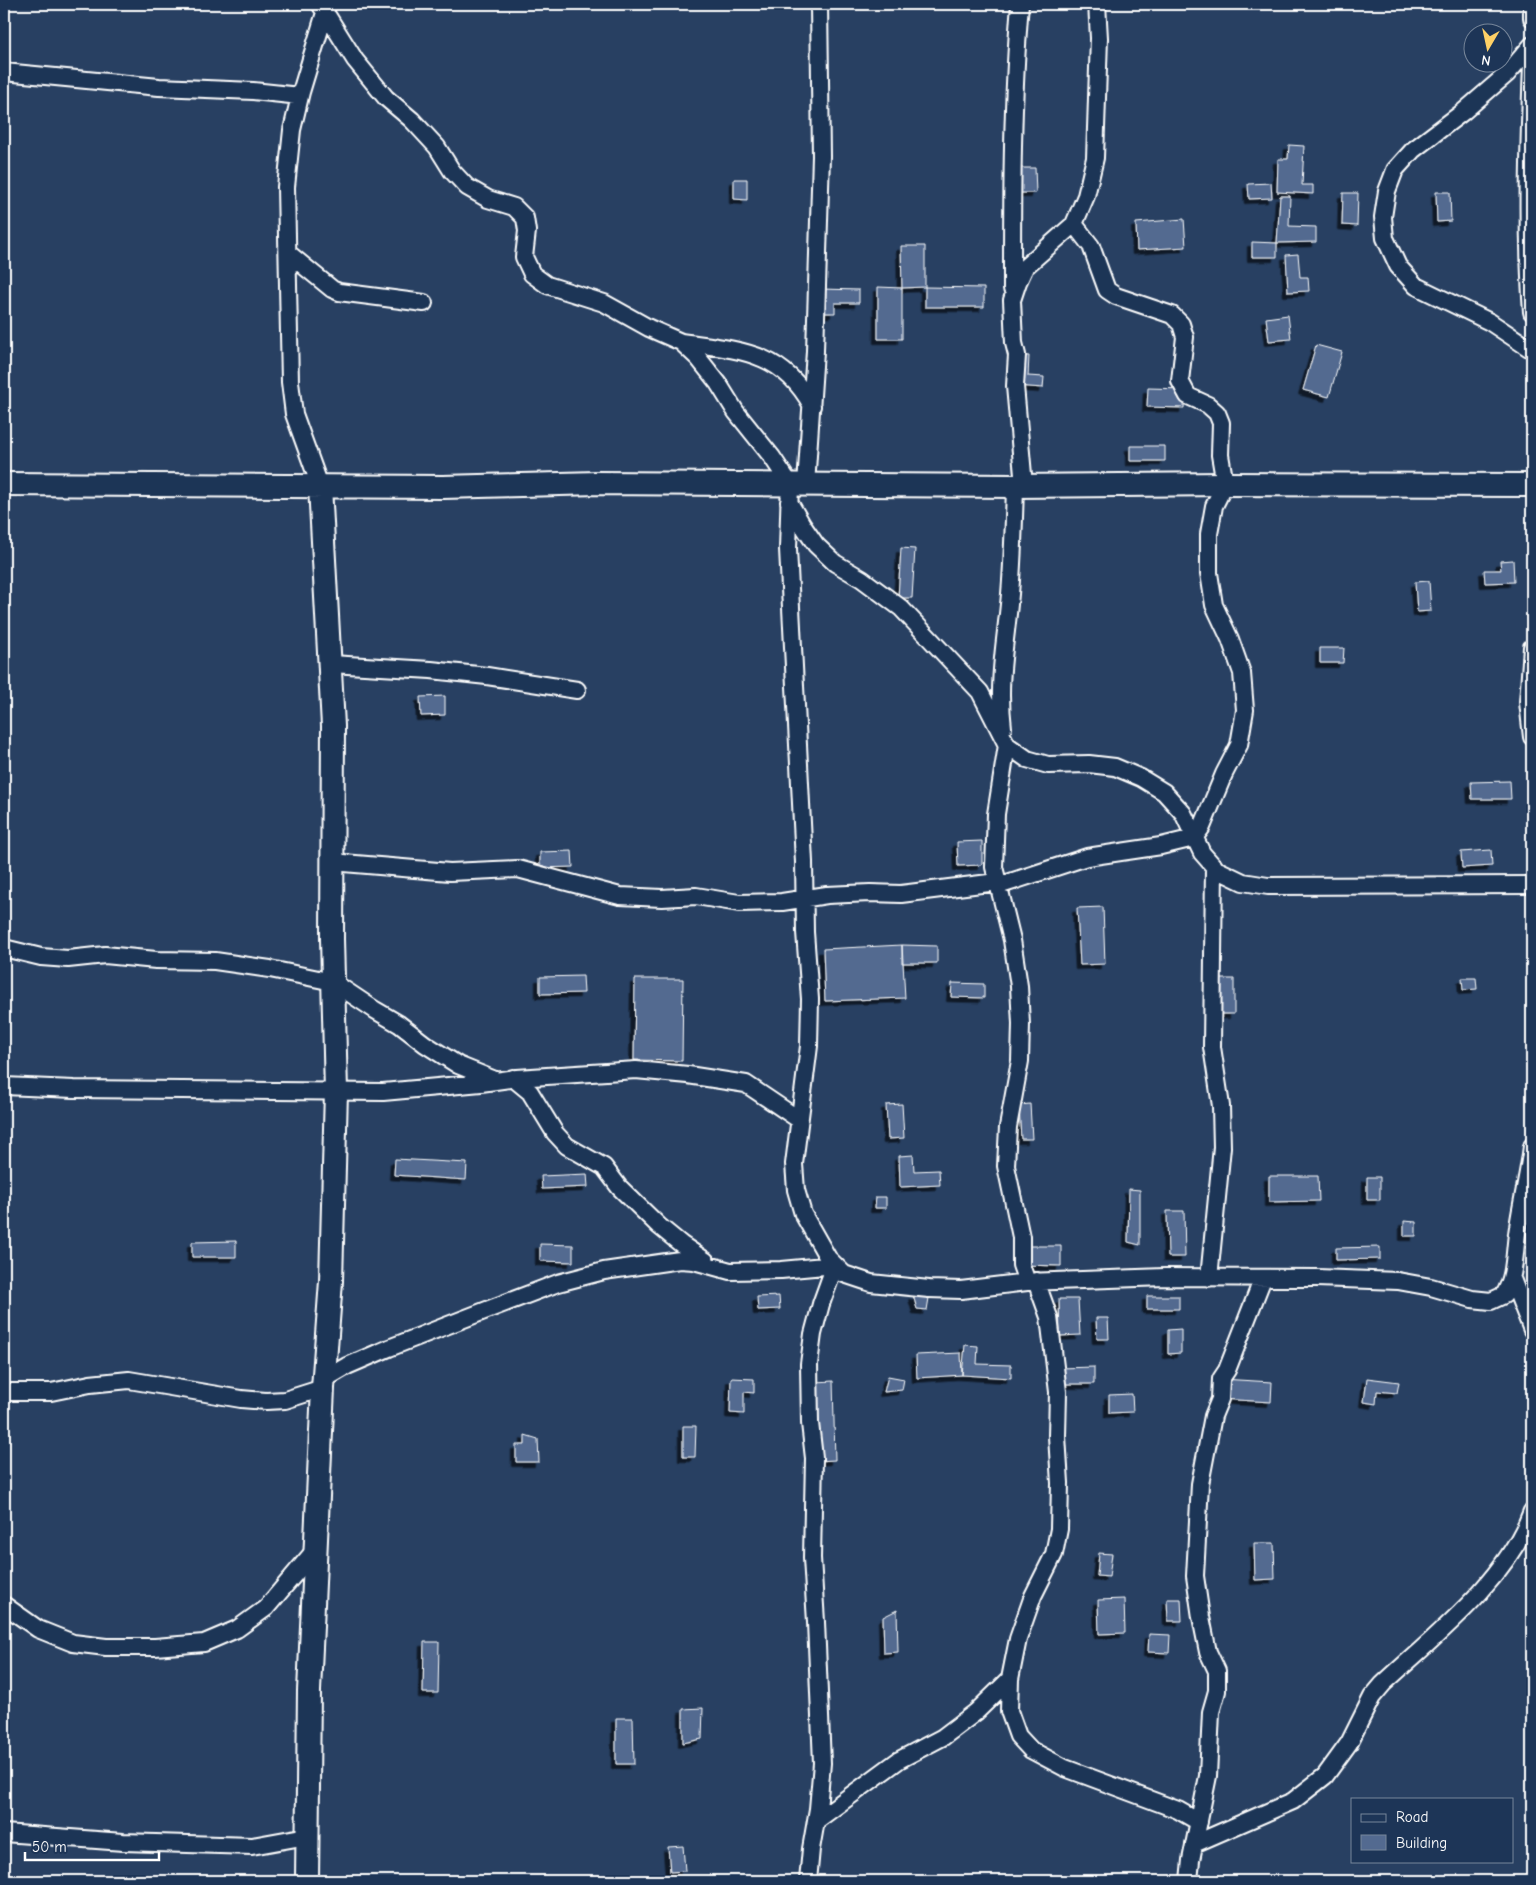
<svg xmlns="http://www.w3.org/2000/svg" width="1536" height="1885" font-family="'Comic Neue',sans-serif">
<defs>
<filter id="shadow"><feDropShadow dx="-4.5" dy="4.5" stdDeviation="0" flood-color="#0009"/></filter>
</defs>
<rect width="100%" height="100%" fill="#284062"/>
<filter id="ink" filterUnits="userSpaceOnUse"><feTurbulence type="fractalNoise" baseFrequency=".02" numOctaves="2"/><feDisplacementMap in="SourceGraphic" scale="10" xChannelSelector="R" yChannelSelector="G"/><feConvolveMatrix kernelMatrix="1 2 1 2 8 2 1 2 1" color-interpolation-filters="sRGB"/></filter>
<g filter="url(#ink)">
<path fill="#536a90" stroke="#fff" filter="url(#shadow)" d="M1289 145 1304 146 1302 185H1313V194L1277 192 1278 159H1288Z
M1019 168H1035L1036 193H1019Z
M734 179H747V200L734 199Z
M1271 183 1272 198 1249 199 1248 184Z
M1436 192H1450L1451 221 1437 222Z
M1343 193H1358L1357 226 1342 225Z
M1280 196H1290L1289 226 1316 227V242L1277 243Z
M1184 219 1186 247 1137 250 1136 223Z
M1252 242 1277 243V257H1252Z
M901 246H925V287L902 288Z
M1298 254 1300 277H1308L1309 291 1288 292 1286 255Z
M878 287 902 288V339H878Z
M925 287 984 288V307H925Z
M821 289 859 290V303H835V313H821Z
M1288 315 1291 339 1269 341 1266 318Z
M1316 345 1342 352 1329 397 1303 390Z
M1017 355 1029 356 1028 376 1044 377 1043 388 1015 386Z
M1148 388 1185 389 1184 408 1147 407Z
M1130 446H1165V461H1130Z
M901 548 915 549 912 598H898Z
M1513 560 1514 582 1485 583 1484 570H1501L1500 561Z
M1429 581 1431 611 1417 612 1415 582Z
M1320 648H1344L1343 663H1320Z
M445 696V715L421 716 420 697Z
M1510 781 1511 799H1472L1471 782Z
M982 841V865L958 866 957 842Z
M1491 850 1492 866 1462 868 1461 852Z
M572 851 573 867 540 868V852Z
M1103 907 1105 964 1080 965 1077 908Z
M902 945 905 998 825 1001 823 949Z
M902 945 937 946V963H902Z
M583 976 584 993 540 994V977Z
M1462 978H1476L1477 989 1463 990Z
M635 979H683L682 1061 634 1060Z
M1220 979H1234V1014H1220Z
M952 983 984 984V998L951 997Z
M902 1104 904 1138 888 1139 886 1105Z
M1030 1104 1032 1139H1021L1019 1105Z
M913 1155 914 1171 939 1170 940 1185 900 1187 899 1156Z
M395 1159 467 1163 466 1180 394 1175Z
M587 1174 588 1187 542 1189 541 1176Z
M1269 1176H1318L1319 1201 1269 1202Z
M1367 1177H1380V1200H1367Z
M1129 1189 1140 1190V1245L1128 1242Z
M876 1197H886V1208H875Z
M1167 1211H1184L1185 1257H1168Z
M1404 1221 1416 1222V1236H1404Z
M1021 1237H1030V1246H1061V1266L1021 1265Z
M236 1241V1257H192V1242Z
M540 1244 573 1245V1262L540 1261Z
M1380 1247V1259L1336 1260V1248Z
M913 1295 929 1298 927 1310 917 1309Z
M779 1296 780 1309 758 1310 757 1297Z
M1147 1296H1179V1309H1147Z
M1059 1299H1078L1080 1335 1060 1336Z
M1096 1318H1108L1109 1339H1097Z
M1181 1329V1353L1168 1354V1330Z
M965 1345 978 1346 977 1364 1011 1365V1378L962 1375Z
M961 1353 962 1375 917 1378 916 1355Z
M1094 1367V1384H1060V1368Z
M888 1376 904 1379 902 1390 884 1392Z
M731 1378 754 1379V1393L744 1392V1414L730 1413Z
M1367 1378 1399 1382 1397 1393 1377 1391 1376 1404 1364 1402Z
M1221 1379 1272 1382 1271 1402 1220 1399Z
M833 1381 835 1460 818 1461 816 1382Z
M1132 1394 1133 1412 1109 1413V1395Z
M683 1426H696L695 1457H683Z
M525 1435 538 1439 539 1462H516V1445H525Z
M1254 1543H1274L1275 1579 1255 1580Z
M1099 1553 1112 1554 1109 1577 1097 1576Z
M1124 1599 1125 1633 1099 1634 1098 1600Z
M1167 1599H1181L1182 1621H1168Z
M897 1610 898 1652 884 1653 883 1617Z
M1149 1634 1170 1635 1169 1653 1148 1652Z
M424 1642H439L438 1693H423Z
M703 1708 702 1739 683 1743V1709Z
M616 1718H633L634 1764H616Z
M683 1846 685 1871 670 1872 668 1847Z"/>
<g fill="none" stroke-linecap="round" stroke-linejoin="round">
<g stroke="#fff" stroke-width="20">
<path id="street" d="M320 4 355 60 386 98 412 120 437 147 452 171 467 187 488 199 514 207 525 218 527 231 524 257 532 274 547 285 604 303 649 328 681 342 699 359 718 383 736 412 772 457 790 484 788 549 804 862 805 932 810 999 809 1046 794 1164 796 1190 803 1214 828 1258 844 1274 871 1283 929 1289 961 1290 1027 1282 1165 1277 1317 1278 1398 1281 1431 1287 1472 1299 1491 1301 1504 1295C1516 1276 1514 1250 1518 1227 1522 1200 1529 1173 1532 1146
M1532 4V18
M1532 45 1507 74 1463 112 1413 150 1395 170 1387 191 1383 217 1385 238 1398 266 1416 286 1490 322 1532 350
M1532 64C1529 147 1526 229 1532 312
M4 72 159 87 253 91 300 96
M288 253 332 289 339 292 424 303
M1012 289C1012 193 1012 99 1020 4
M681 342C737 350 782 350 812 406
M806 485 815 351 821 156 819 4
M320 486 294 414 290 382 286 187 292 130 301 92 327 6
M1024 486 1015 386 1017 355 1014 343 1012 300 1018 282 1025 267 1074 224 1086 196 1095 158 1099 38 1097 4
M789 502 803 526 816 545 835 563 862 579 901 608 980 692 1007 745 1027 759 1048 765 1089 764 1115 767 1141 778 1164 792 1183 813 1202 853 1216 869 1243 882 1268 886 1532 885
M1532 647 1528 702 1532 737
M331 664 431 670 487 676 577 690
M1003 728C997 679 1006 641 1010 594 1013 558 1014 522 1015 486
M1007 745 996 814 994 867 1012 940 1019 986 1021 1024 1020 1061 1008 1127 1006 1166 1021 1237V1265L1027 1282
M332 862 450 872 518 869 620 896 662 898 696 896 739 903 782 902 827 895 870 893 901 894 997 882
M998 886 1087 857 1161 846 1194 838 1202 827 1224 774 1239 745 1245 710 1242 673 1230 639 1214 605 1209 573V534L1214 506 1225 484 1220 455 1221 423 1217 413 1208 405 1188 396 1180 381 1185 337 1181 324 1172 315 1116 296 1107 290 1091 246 1074 224
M4 948 41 957 68 959 105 955 156 960 215 961 270 969 333 982 375 1010 399 1024 425 1044 458 1065 495 1080
M513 1078 530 1092 555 1133 567 1146 604 1167 619 1187 659 1226 681 1244 706 1261
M4 1086 74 1089 383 1092 481 1083 517 1078 636 1070 688 1075 746 1084 798 1119
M1209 1278 1222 1147 1221 1106 1212 1047 1214 866
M1512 1279 1532 1330
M1036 1281 1049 1317 1058 1392 1057 1436 1060 1483 1059 1529 1054 1554 1033 1596 1018 1639 1010 1679 1009 1711 1018 1736 1031 1750 1065 1768 1178 1810 1199 1822
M323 1380 347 1366 389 1348 492 1308 558 1283 604 1271 680 1260 694 1261 730 1271 781 1270 835 1265 821 1304 813 1334 809 1364 810 1423 814 1458 812 1558 816 1622 822 1763 818 1809 811 1849 808 1881
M4 1392H51L90 1384 129 1380 241 1399 266 1401 285 1400 323 1388
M4 1605 38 1629 73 1643 106 1647H155L204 1643 237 1629 266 1608 315 1550
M816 1821 899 1760 943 1737 976 1712 1010 1679
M4 1833 123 1842 252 1846 307 1836
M1194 1844 1293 1801 1325 1776 1349 1743 1372 1697 1383 1684C1436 1635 1507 1580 1532 1511
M1189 1881 1191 1860 1208 1776 1211 1712 1217 1691V1671L1208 1652 1201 1617 1195 1576 1200 1484 1213 1416 1220 1399 1221 1379 1227 1370 1263 1278"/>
</g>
<g stroke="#fff" stroke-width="26">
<path id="secondary" d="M4 484 443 487 598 483 1015 486 1225 484 1532 485
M307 1881 309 1691 323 1388 331 1281 336 1091 332 939 333 726 320 486"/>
</g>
<use href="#street" stroke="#1d3557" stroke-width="16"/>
<use href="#secondary" stroke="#1d3557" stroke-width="22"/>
</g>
</g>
<rect width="1536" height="1885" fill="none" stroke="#1d3557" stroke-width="20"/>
<rect x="10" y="10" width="1516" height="1865" fill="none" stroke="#fff" stroke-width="2" filter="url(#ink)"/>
<rect x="1351" y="1798" width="162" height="65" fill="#1d3557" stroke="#77869a"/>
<rect x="1361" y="1814" width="25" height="8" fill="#1d3557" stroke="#77869a"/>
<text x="1396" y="1822" font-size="15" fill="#ffffff">Road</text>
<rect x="1361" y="1835" width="25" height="15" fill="#536a90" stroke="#77869a"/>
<text x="1396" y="1848" font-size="15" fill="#ffffff">Building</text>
<g transform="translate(1488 48) rotate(189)"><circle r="24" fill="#1d3557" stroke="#77869a"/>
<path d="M0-4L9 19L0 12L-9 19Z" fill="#ffd166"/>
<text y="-8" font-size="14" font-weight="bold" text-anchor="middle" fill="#ffffff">N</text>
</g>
<path d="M25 1852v8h134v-8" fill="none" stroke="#ffffff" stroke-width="2.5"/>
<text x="32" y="1852" font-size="15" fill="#ffffff" stroke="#1d3557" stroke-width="4" paint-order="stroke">50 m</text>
</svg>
